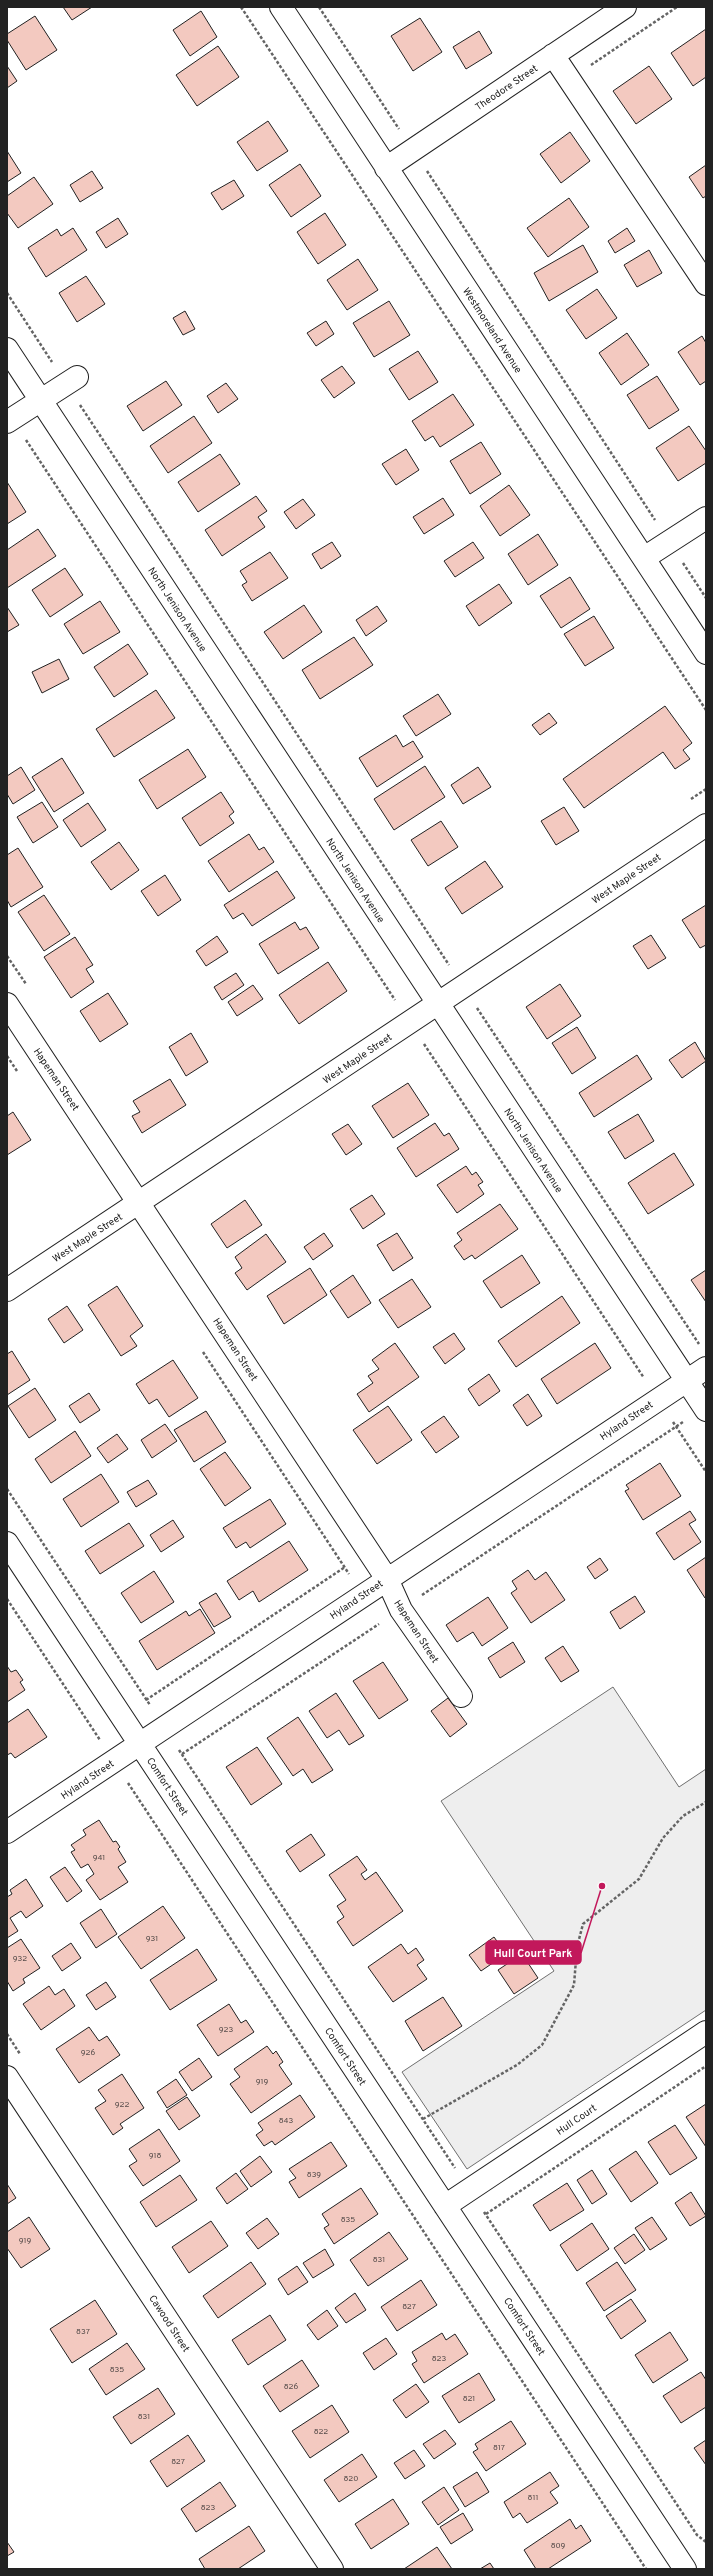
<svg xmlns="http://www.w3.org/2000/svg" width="713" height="2576" font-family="Overpass,sans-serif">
<rect width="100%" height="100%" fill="#fff"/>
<path fill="#eee" stroke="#6f6f6f" d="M613 1687 679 1787 706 1769V2010L467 2169 402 2072 554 1971 441 1801Z"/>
<path fill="#f3c9c0" stroke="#222" d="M63 7H92L72 20Z
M201 11 217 37 190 56 173 30Z
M35 16 57 50 26 70 7 40V34Z
M420 18 442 52 413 71 391 36Z
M706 29V77L693 86 671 53Z
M479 31 492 53 466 69 453 47Z
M218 46 239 77 197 106 176 75Z
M7 66 17 81 7 88Z
M649 66 672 99 636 124 613 91Z
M268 121 288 151 257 171 237 142Z
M570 132 590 161 561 183 540 154Z
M7 151 21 173 7 182Z
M300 164 321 196 291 217 269 185Z
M706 165V196L703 198 689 177Z
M92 171 103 188 80 202 70 185Z
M34 177 53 204 18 228 7 213V196Z
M234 180 244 196 222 210 211 193Z
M569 198 589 227 548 257 527 228Z
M325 213 346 245 318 264 297 232Z
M118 218 128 234 106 248 96 232Z
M73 228 87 250 46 277 28 248 57 229 61 236Z
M627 228 635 241 615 253 608 241Z
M583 245 598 272 549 301 534 273Z
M649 250 662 273 637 287 624 265Z
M358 259 378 290 347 310 327 280Z
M86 276 105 304 77 322 59 293Z
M597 289 617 318 586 339 566 310Z
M389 301 410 335 374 357 353 323Z
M185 311 195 329 183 335 173 318Z
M326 321 334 334 316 346 307 333Z
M627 333 649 365 621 385 599 353Z
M702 336 706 343V381L700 385 678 352Z
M418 351 438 382 409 400 389 369Z
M342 366 355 383 334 398 321 380Z
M657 376 679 410 649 429 627 395Z
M166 381 182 405 143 431 127 406Z
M226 383 238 399 218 413 207 396Z
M453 394 474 425 440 447 433 436 425 441 412 421Z
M194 416 212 443 168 473 150 446Z
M689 426 706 451V463L678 481 656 448Z
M481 442 501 474 470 494 450 461Z
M406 449 419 470 396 485 382 464Z
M220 454 240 484 198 512 178 482Z
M7 482 26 512 7 524Z
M509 485 530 515 500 536 480 506Z
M256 496 267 511 258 517 265 527 222 556 205 530Z
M443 498 454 515 424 534 413 517Z
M303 499 315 515 296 529 284 512Z
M38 529 56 556 7 588V550Z
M538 534 558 565 528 585 508 554Z
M332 542 341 556 321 569 312 554Z
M473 542 484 558 455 577 444 561Z
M270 552 288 578 252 601 242 585 247 582 240 571Z
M65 568 83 595 50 617 32 590Z
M570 577 590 609 561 628 540 596Z
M499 584 512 603 479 626 466 606Z
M100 601 120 632 83 654 64 624Z
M304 605 322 632 283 659 264 632Z
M377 606 387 621 366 636 356 620Z
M7 607 19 625 7 632Z
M594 616 614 648 585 666 564 634Z
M354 637 373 665 320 699 302 670Z
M128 644 148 674 114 697 94 667Z
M59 659 69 679 42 693 32 672Z
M156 690 175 718 114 757 96 729Z
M438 694 451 714 416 736 403 716Z
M665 706 692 743 683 750 690 759 675 769 663 752 584 808 563 779Z
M549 713 557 723 540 735 532 725Z
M396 735 403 747 413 741 423 757 377 787 359 758Z
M188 749 206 777 157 809 139 780Z
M62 758 84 793 54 812 32 777Z
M425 766 445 797 394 830 374 799Z
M21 767 35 790 13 804 7 794V776Z
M478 767 491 787 463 804 451 785Z
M221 792 234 812 229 816 234 823 200 846 182 818Z
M42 802 58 827 33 843 17 817Z
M88 803 106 830 81 847 63 820Z
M564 807 579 831 556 845 541 821Z
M441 821 458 847 428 866 411 840Z
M249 834 259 850 264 847 274 862 229 892 208 861Z
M119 842 139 870 111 890 91 862Z
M18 848 43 887 11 907 7 900V855Z
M485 861 503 887 462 914 445 888Z
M277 871 295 898 252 926 243 913 233 919 224 905Z
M165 875 181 900 158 916 141 891Z
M44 895 70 934 44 951 18 912Z
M706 905V945L700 948 682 920Z
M295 922 300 930 306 927 319 948 278 974 259 944Z
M651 935 666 958 648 969 633 946Z
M217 936 228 952 206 966 196 951Z
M75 937 93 965 86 969 94 982 71 998 44 957Z
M328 962 347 991 299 1024 279 995Z
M236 973 244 985 222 1000 214 987Z
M560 984 581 1016 547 1039 526 1007Z
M253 985 263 999 237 1016 228 1002Z
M108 993 128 1024 100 1042 80 1011Z
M577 1027 596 1058 572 1074 552 1043Z
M191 1033 208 1062 186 1076 169 1047Z
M695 1042 706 1061 682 1078 669 1060Z
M637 1055 652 1079 594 1117 579 1093Z
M170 1079 186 1105 142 1133 132 1116 140 1112 133 1101Z
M408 1083 429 1115 393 1138 372 1106Z
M13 1112 31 1140 7 1155V1116Z
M638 1114 654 1141 625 1159 608 1132Z
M435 1123 444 1136 449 1133 459 1149 416 1177 397 1148Z
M348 1124 362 1144 346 1155 332 1134Z
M674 1153 694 1185 648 1214 628 1183Z
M466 1166 472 1175 476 1172 483 1182 478 1185 484 1194 457 1213 437 1185Z
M372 1195 385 1214 363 1229 350 1209Z
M245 1200 262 1225 227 1248 211 1224Z
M500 1204 518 1229 475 1259 472 1255 464 1260 454 1246 462 1240 457 1233Z
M324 1233 333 1246 313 1260 304 1247Z
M397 1233 413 1258 393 1271 377 1245Z
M266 1234 286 1262 247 1290 235 1273 242 1268 235 1257Z
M522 1255 540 1283 501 1308 483 1281Z
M310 1268 327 1295 284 1324 267 1296Z
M706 1270V1302L691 1280Z
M353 1275 371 1303 348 1318 330 1291Z
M412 1279 431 1307 398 1328 379 1300Z
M117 1286 143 1326 130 1336 137 1346 121 1356 88 1305Z
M562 1296 580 1323 516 1367 498 1341Z
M67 1306 83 1330 64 1343 48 1319Z
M454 1333 465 1349 445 1364 433 1347Z
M395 1343 419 1377 369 1412 357 1394 373 1383 368 1376 379 1369 372 1360Z
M595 1343 611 1368 557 1404 541 1379Z
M12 1351 30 1380 7 1395V1354Z
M173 1360 198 1398 169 1417 157 1399 149 1404 136 1384Z
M489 1374 500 1391 479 1406 468 1389Z
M35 1388 56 1420 29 1438 8 1406Z
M89 1393 100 1410 80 1423 69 1406Z
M528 1394 542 1416 527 1426 513 1405Z
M388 1406 412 1440 377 1464 353 1430Z
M206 1411 226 1442 194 1462 174 1430Z
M444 1416 459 1437 436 1453 421 1432Z
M165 1424 177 1441 152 1458 141 1440Z
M75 1431 91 1456 51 1483 35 1459Z
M117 1434 128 1449 108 1463 97 1448Z
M225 1452 251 1488 225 1506 200 1469Z
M660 1463 681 1496 643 1520 625 1491 629 1489 626 1485Z
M101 1474 119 1502 81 1527 63 1499Z
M148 1480 157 1494 136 1507 127 1492Z
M270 1499 286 1524 250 1548 246 1542 236 1548 223 1528Z
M690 1511 696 1520 689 1524 701 1542 674 1560 656 1533Z
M173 1520 184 1537 161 1552 150 1535Z
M129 1523 144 1546 100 1574 85 1551Z
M289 1541 308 1570 259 1602 253 1591 239 1600 227 1581Z
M706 1557V1597L705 1598 687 1570Z
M600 1558 608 1570 595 1579 587 1567Z
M528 1570 535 1580 546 1572 565 1600 531 1623 511 1593 517 1589 512 1581Z
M154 1571 174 1602 141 1623 121 1593Z
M216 1593 231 1617 214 1627 199 1603Z
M635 1596 645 1612 620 1629 610 1612Z
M488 1597 508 1628 482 1646 473 1632 457 1642 446 1625Z
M200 1609 215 1633 157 1670 139 1641 186 1611 189 1616Z
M513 1642 525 1662 500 1678 488 1658Z
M563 1646 579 1671 561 1682 545 1658Z
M383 1662 408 1700 379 1719 353 1681Z
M7 1666 11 1672 16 1670 23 1680 20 1682 25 1690 7 1702Z
M336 1693 364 1736 349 1745 339 1730 327 1738 309 1711Z
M448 1698 467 1724 450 1737 431 1711Z
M28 1709 47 1737 15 1758 11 1753 7 1755V1723Z
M298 1717 333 1770 312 1783 303 1769 293 1776 267 1738Z
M257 1747 282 1784 251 1805 226 1767Z
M99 1820 113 1842 116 1841 120 1847 118 1849 126 1862 118 1867 128 1882 100 1900 86 1880 94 1874 88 1864 81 1868 71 1852 75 1850 71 1845 86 1835 83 1830Z
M311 1834 325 1855 300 1872 286 1851Z
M357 1856 367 1870 361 1874 365 1880 376 1872 403 1911 353 1946 337 1922 344 1917 337 1906 346 1900 329 1875Z
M65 1867 82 1891 67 1902 50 1877Z
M26 1879 43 1906 26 1918 21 1911 10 1918 18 1931 7 1938V1897L12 1894 10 1890Z
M163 1906 185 1938 141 1969 118 1937Z
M101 1909 117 1934 96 1948 80 1923Z
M494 1937 506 1954 481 1971 469 1955Z
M21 1939 40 1968 23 1979 25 1983 13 1991 7 1981V1948Z
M71 1943 81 1958 62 1971 52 1956Z
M401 1944 408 1954 416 1948 424 1960 417 1965 427 1979 393 2002 368 1967Z
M197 1949 217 1980 170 2010 150 1980Z
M522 1954 538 1978 514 1994 498 1970Z
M106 1982 116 1997 96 2010 86 1995Z
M49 1986 55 1995 64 1989 75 2006 41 2030 23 2004Z
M443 1997 462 2026 423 2051 405 2021Z
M229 2004 241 2023 246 2020 254 2032 218 2056 197 2025Z
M89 2027 99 2041 107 2036 120 2055 79 2083 56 2049Z
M267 2046 273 2054 276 2051 283 2062 279 2065 292 2084 251 2113 230 2084 240 2077 234 2069Z
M199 2058 212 2077 192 2091 179 2072Z
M122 2074 144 2108 120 2124 123 2128 113 2135 95 2108 106 2101 98 2090Z
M176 2079 187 2095 167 2108 157 2092Z
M300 2095 315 2117 275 2145 272 2141 264 2146 256 2135 263 2130 258 2123Z
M187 2097 200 2116 179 2130 166 2111Z
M706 2104V2147L686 2117Z
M675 2125 697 2158 670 2175 648 2142Z
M159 2129 180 2161 143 2186 129 2166 137 2161 129 2149Z
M331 2142 347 2166 299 2198 289 2182 296 2178 289 2169Z
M636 2151 658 2183 631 2202 609 2169Z
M260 2156 272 2172 251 2187 240 2171Z
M592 2170 607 2194 592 2204 577 2180Z
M236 2173 248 2189 227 2204 216 2188Z
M180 2175 197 2200 156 2227 140 2202Z
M567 2183 584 2210 550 2231 533 2205Z
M7 2184 16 2198 7 2204Z
M361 2188 378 2214 334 2244 324 2228 329 2225 322 2214Z
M691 2192 706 2216 690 2226 675 2203Z
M29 2217 50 2249 21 2268 7 2248V2232Z
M652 2217 667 2239 650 2250 635 2228Z
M267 2218 279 2234 258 2249 246 2233Z
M211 2221 228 2246 189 2273 172 2247Z
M592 2223 609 2249 577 2271 560 2245Z
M389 2232 408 2259 368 2286 350 2260Z
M634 2234 645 2250 625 2264 614 2248Z
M325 2249 334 2265 313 2278 303 2263Z
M251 2262 266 2284 218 2318 203 2296Z
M617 2262 636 2290 604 2311 586 2283Z
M297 2266 308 2282 288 2295 278 2279Z
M421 2280 437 2305 397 2331 381 2307Z
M355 2293 366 2310 346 2323 335 2308Z
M631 2299 646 2321 621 2339 606 2316Z
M95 2300 117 2334 72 2363 50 2329Z
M327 2310 338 2326 318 2340 307 2325Z
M270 2315 286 2340 248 2365 232 2340Z
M670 2332 688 2360 653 2383 635 2355Z
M442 2333 446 2340 455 2334 468 2354 424 2383 412 2364 417 2361 412 2352Z
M386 2338 397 2354 374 2370 363 2353Z
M127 2343 145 2369 106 2395 89 2369Z
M302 2360 319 2386 280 2412 263 2386Z
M701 2372 706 2380V2407L681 2423 663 2396Z
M479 2373 495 2400 459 2423 442 2396Z
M416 2384 429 2402 406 2418 393 2400Z
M158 2388 175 2414 131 2444 113 2417Z
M332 2405 349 2432 310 2458 292 2431Z
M511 2421 526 2444 486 2471 473 2452 478 2449 475 2444Z
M445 2430 456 2444 434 2459 423 2444Z
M188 2435 205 2461 167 2487 150 2461Z
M706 2440V2465L694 2448Z
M414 2450 425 2466 405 2479 394 2463Z
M362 2454 377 2477 339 2502 324 2480Z
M477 2472 489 2492 465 2507 453 2487Z
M550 2472 559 2486 550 2492 558 2503 527 2523 520 2513 513 2518 504 2502Z
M220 2482 236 2506 196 2532 181 2509Z
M444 2487 459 2510 438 2525 422 2502Z
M393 2499 409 2524 371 2549 355 2524Z
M463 2513 473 2530 451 2544 440 2527Z
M570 2519 576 2529 581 2525 591 2541 548 2569H536L524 2550Z
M249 2526 265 2551 238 2569H205L199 2559Z
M7 2542 14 2552 7 2556Z
M437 2547 452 2569H404Z
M490 2563 494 2569H480Z"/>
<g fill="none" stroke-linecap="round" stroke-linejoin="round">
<g stroke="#222" stroke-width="24">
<path id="minor" d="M281 7 706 653
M553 55 706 284
M386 168 625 7
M7 349 706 1410
M7 422 77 377
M644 558 706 518
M7 1004 387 1579 401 1610 461 1696
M7 1290 706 825
M7 1543 685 2569
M7 1832 706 1368
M7 2077 332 2569
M445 2206 706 2032"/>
</g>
<path stroke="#646464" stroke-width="2.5" stroke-dasharray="3 2" stroke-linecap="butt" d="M241 7 706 710
M319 7 399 129
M591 65 677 7
M427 171 655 520
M7 293 52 362
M80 405 449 965
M26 440 395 1000
M683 563 706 598
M691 799 706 789
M7 956 26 984
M477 1008 699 1344
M424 1044 644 1378
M7 1056 17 1071
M203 1352 349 1574
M673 1422 706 1472
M7 1489 150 1705
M422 1595 683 1422
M7 1599 100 1740
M146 1700 345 1567
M179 1750 455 2168
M182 1754 379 1624
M128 1783 646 2569
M7 2034 20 2054
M423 2119 517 2065 542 2045 574 1985 577 1947 583 1924 639 1879 663 1838 683 1816 706 1802
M484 2212 697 2535 706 2542
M486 2214 706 2066"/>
<use href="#minor" stroke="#fff" stroke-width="22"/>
</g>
<g text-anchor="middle" stroke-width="3" stroke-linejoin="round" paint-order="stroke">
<g font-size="8" fill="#564c4a">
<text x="99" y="1860">941</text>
<text x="152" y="1941">931</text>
<text x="20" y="1961">932</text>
<text x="226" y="2032">923</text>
<text x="88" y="2055">926</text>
<text x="262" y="2084">919</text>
<text x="122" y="2107">922</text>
<text x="286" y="2123">843</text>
<text x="155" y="2158">918</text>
<text x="314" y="2177">839</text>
<text x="348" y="2222">835</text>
<text x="25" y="2243">919</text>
<text x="379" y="2262">831</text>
<text x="409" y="2309">827</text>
<text x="83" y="2334">837</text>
<text x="439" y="2361">823</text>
<text x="117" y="2372">835</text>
<text x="291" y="2389">826</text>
<text x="469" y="2401">821</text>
<text x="144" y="2419">831</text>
<text x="321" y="2434">822</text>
<text x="499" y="2450">817</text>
<text x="178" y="2464">827</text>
<text x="351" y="2481">820</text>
<text x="533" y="2500">811</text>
<text x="208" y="2510">823</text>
<text x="558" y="2548">809</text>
</g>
<g font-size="10" fill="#222" stroke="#fff">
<text transform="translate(506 87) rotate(-34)" y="4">Theodore Street</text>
<text transform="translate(493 330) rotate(57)" y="4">Westmoreland Avenue</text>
<text transform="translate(178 609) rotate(57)" y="4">North Jenison Avenue</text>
<text transform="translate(626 878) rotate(-34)" y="4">West Maple Street</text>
<text transform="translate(356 880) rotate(57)" y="4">North Jenison Avenue</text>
<text transform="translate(357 1058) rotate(-34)" y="4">West Maple Street</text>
<text transform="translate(57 1079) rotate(56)" y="4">Hapeman Street</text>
<text transform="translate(534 1150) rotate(57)" y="4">North Jenison Avenue</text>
<text transform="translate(87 1237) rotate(-33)" y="4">West Maple Street</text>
<text transform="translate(236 1349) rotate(57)" y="4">Hapeman Street</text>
<text transform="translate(626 1420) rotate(-34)" y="4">Hyland Street</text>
<text transform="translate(356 1599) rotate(-34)" y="4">Hyland Street</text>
<text transform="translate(417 1631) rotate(57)" y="4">Hapeman Street</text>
<text transform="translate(87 1779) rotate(-34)" y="4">Hyland Street</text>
<text transform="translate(168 1786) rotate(57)" y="4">Comfort Street</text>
<text transform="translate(346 2056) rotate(57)" y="4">Comfort Street</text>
<text transform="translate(576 2119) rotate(-34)" y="4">Hull Court</text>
<text transform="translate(170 2323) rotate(57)" y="4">Cawood Street</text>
<text transform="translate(525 2326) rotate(57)" y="4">Comfort Street</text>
</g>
</g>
<path fill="none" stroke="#c2185b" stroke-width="1.5" d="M602 1886L581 1953"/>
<circle fill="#c2185b" stroke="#fff" stroke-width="1.5" cx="602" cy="1886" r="4"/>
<rect fill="#c2185b" stroke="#c2185b" stroke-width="1.5" x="486" y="1941" width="95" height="23" rx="4"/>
<g font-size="11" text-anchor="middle" font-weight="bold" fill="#fff">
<text x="533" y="1957">Hull Court Park</text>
</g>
<rect width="713" height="2576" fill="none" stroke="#222222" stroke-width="16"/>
</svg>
